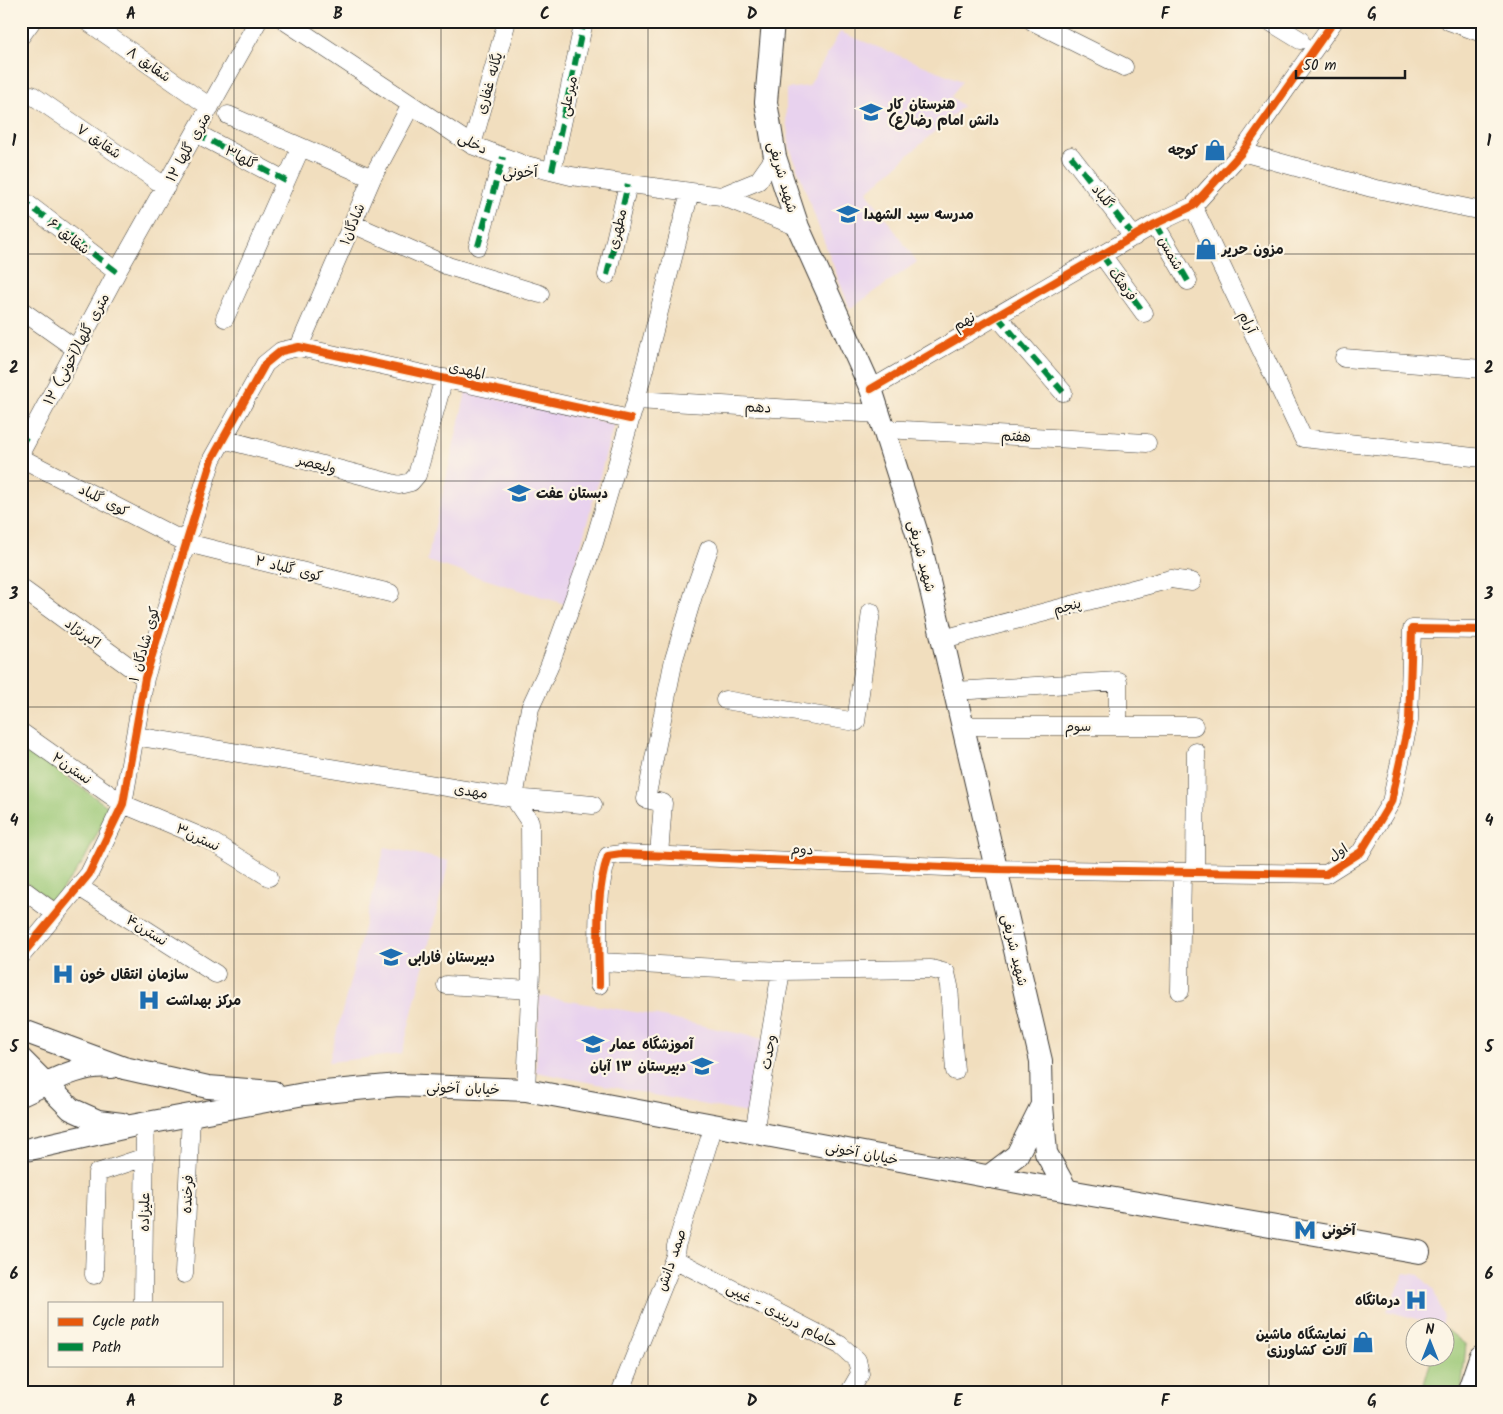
<svg xmlns="http://www.w3.org/2000/svg" width="1503" height="1414" font-family="Kalam,'Playpen Sans Arabic',sans-serif">
<rect width="100%" height="100%" fill="#fcf5e5"/>
<filter id="ink" filterUnits="userSpaceOnUse"><feTurbulence type="fractalNoise" baseFrequency=".02" numOctaves="2"/><feDisplacementMap in="SourceGraphic" scale="10" xChannelSelector="R" yChannelSelector="G"/><feConvolveMatrix kernelMatrix="1 2 1 2 8 2 1 2 1" color-interpolation-filters="sRGB"/></filter>
<filter id="wash" filterUnits="userSpaceOnUse"><feTurbulence type="fractalNoise" baseFrequency=".0096" numOctaves="4" result="noise"/><feDisplacementMap in="SourceGraphic" scale="20" xChannelSelector="R" yChannelSelector="G"/><feGaussianBlur stdDeviation="1.12" result="paint"/><feColorMatrix in="noise" values="0 0 0 0 0 0 0 0 0 0 0 0 0 0 0 0 0 1.4 0 .05"/><feComposite in="paint" operator="in"/></filter>
<g filter="url(#wash)">
<rect width="100%" height="100%" fill="#f1debe"/>
<path fill="#e8d2ee" d="M840 32 962 81 951 97 963 106 867 192 917 262 850 309 822 236 790 148 786 119V89L809 86Z
M466 392 614 424 565 604 427 561Z
M385 847 449 861 402 1054 329 1062Z
M539 996 653 1015 764 1039 752 1114 536 1072Z
M1405 1273 1419 1275 1433 1289 1444 1317 1442 1326 1387 1311Z"/>
<path fill="#9ac774" stroke="#5b7248" d="M21 745 110 808 83 862 52 902 21 879Z
M1446 1329 1466 1345 1461 1393 1424 1384 1432 1357 1446 1356Z"/>
</g>
<g filter="url(#ink)">
<g fill="none" stroke-linecap="round" stroke-linejoin="round">
<g stroke="#3c3934" stroke-width="19">
<path id="minor" d="M87 21 210 107
M285 21 472 145 522 164 571 176 721 196 798 227
M1032 21 1124 67
M1269 21 1300 40
M1449 21 1482 33
M21 36 32 21
M32 95 166 187
M228 115 372 178
M196 133 286 181
M472 145 507 21
M1242 152 1372 188 1482 211
M1071 156 1134 237
M552 171 584 21
M721 196 758 181 775 157
M21 199 117 272
M1193 206 1303 438 1482 458
M353 224 448 266 540 294
M1155 224 1188 281
M478 246 503 157
M1102 255 1144 313
M607 275 628 184
M21 310 76 349
M997 316 1063 392
M225 318 301 147
M299 347 372 178 411 105
M1344 358 1482 369
M871 389 1155 224 1193 206 1242 152 1334 21
M636 400 880 414
M885 429 1147 443
M223 439 399 485 411 482 417 475 444 378
M21 452 117 272 258 21
M21 458 187 543 390 593
M21 588 145 678
M943 639 1171 579 1192 582
M955 691 1118 681V726
M725 700 856 722 871 612
M963 726H1194
M21 732 123 804 209 840 269 877
M135 736 514 798 593 805
M514 798 530 708 549 667 594 543 636 400 690 192
M514 798 530 822 531 971 526 1090
M659 855 663 803 646 799 674 659 696 586 709 549
M1195 872 1196 752
M79 887 216 974
M21 888 56 914
M21 956 89 874 123 804 145 678 212 459 265 364 281 351 299 347 630 419
M599 962 781 971 931 969 946 973 949 986 955 1071
M446 985 531 990
M599 985C599 943 594 897 608 856L621 854 996 869 1326 874 1361 852 1391 802 1409 721 1412 629 1482 630
M1180 991 1182 872
M754 1133 781 971
M675 1256 680 1262 840 1345 857 1360 860 1374 849 1393
M184 1274 191 1114
M94 1275 97 1173 145 1157
M143 1301 145 1123
M620 1393 675 1256 676 1246 714 1125"/>
</g>
<g stroke="#3c3934" stroke-width="24">
<path id="major" d="M773 21 766 102 775 157 798 227 871 389 920 543 1041 1061 1042 1105
M21 1030 124 1068 208 1087 273 1092
M21 1059 71 1109 98 1121 122 1124
M21 1095C49 1083 80 1063 111 1067
M21 1151 131 1126 304 1094 398 1085 526 1090 1023 1183 1419 1252
M988 1177 1017 1155 1042 1105 1046 1153 1067 1191"/>
</g>
<g stroke="#3c3934" stroke-width="28">
<path id="highway" d="M1470 1393 1482 1358"/>
</g>
<use href="#minor" stroke="#fff" stroke-width="18"/>
<use href="#major" stroke="#fff" stroke-width="22"/>
<use href="#highway" stroke="#fff" stroke-width="26"/>
<path stroke="#00873e" stroke-width="6" stroke-dasharray="12 6" stroke-linecap="butt" d="M196 133 286 181
M1071 156 1134 237
M552 171 584 21
M21 199 117 272
M1155 224 1188 281
M478 246 503 157
M1102 255 1144 313
M607 275 628 184
M997 316 1063 392
M21 437 27 441"/>
<g stroke="#fcf5e5" stroke-width="11">
<path id="cycleway" d="M871 389 1155 224 1193 206 1242 152 1334 21
M21 956 89 874 123 804 145 678 212 459 265 364 281 351 299 347 630 419
M599 985C599 943 594 897 608 856L621 854 996 869 1326 874 1361 852 1391 802 1409 721 1412 629 1482 630"/>
</g>
<use href="#cycleway" stroke="#e8590c" stroke-width="8"/>
</g>
</g>
<path fill="none" stroke="#1c1c1c" stroke-width="1" stroke-opacity="0.55" d="M234 21V1393M441 21V1393M648 21V1393M855 21V1393M1062 21V1393M1269 21V1393M21 254H1482M21 481H1482M21 707H1482M21 934H1482M21 1160H1482"/>
<defs>
<g id="school-bare" transform="scale(1.725)"><path d="M0-5L7-2L0 1L-7-2ZM-4 1L0 2.5L4 1V4Q0 6-4 4Z" fill="#1f6fb2" stroke="#fcf5e5" stroke-width="2.5" paint-order="stroke"/></g>
<g id="shop-bare" transform="scale(1.725)"><path d="M-5-2.5h2.3a2.7 3.5 0 0 1 5.4 0H5L5.5 6h-11ZM-1.5-2.5h3a1.5 2.3 0 0 0-3 0Z" fill="#1f6fb2" stroke="#fcf5e5" stroke-width="2.5" paint-order="stroke"/></g>
<g id="hospital-bare" transform="scale(1.725)"><path d="M-5-5h3v3.5h4V-5h3V5h-3V1.5h-4V5h-3Z" fill="#1f6fb2" stroke="#fcf5e5" stroke-width="2.5" paint-order="stroke"/></g>
<g id="metro-bare" transform="scale(1.725)"><path d="M-5.5 5V-5H-3L0 0L3-5H5.5V5H3V-.5L0 4L-3-.5V5Z" fill="#1f6fb2" stroke="#fcf5e5" stroke-width="2.5" paint-order="stroke"/></g>
</defs>
<g fill-rule="evenodd">
<use href="#school-bare" x="871" y="112"/>
<use href="#shop-bare" x="1215" y="150"/>
<use href="#school-bare" x="848" y="214"/>
<use href="#shop-bare" x="1206" y="249"/>
<use href="#school-bare" x="519" y="493"/>
<use href="#school-bare" x="391" y="957"/>
<use href="#hospital-bare" x="63" y="974"/>
<use href="#hospital-bare" x="149" y="1000"/>
<use href="#school-bare" x="593" y="1044"/>
<use href="#school-bare" x="702" y="1066"/>
<use href="#metro-bare" x="1305" y="1230"/>
<use href="#hospital-bare" x="1416" y="1300"/>
<use href="#shop-bare" x="1363" y="1342"/>
</g>
<g text-anchor="middle" stroke-width="4.5" stroke-linejoin="round" paint-order="stroke">
<g font-size="14" fill="#1c1c1c" stroke="#fcf5e5">
<text transform="translate(149 64) rotate(35)" y="5">شقایق ۸</text>
<text transform="translate(489 83) rotate(-74)" y="5">یگانه غفاری</text>
<text transform="translate(568 96) rotate(-78)" y="5">میرعلی</text>
<text transform="translate(99 141) rotate(34)" y="5">شقایق ۷</text>
<text transform="translate(473 143) rotate(27)" y="5">دخلی</text>
<text transform="translate(188 147) rotate(-61)" y="5">۱۲ متری گلها</text>
<text transform="translate(241 157) rotate(28)" y="5">گلها۳</text>
<text transform="translate(783 177) rotate(74)" y="5">شهید شریفی</text>
<text transform="translate(1103 196) rotate(52)" y="5">گلباد</text>
<text transform="translate(352 224) rotate(-67)" y="5">شادگان۱</text>
<text transform="translate(617 229) rotate(-77)" y="5">مطهری</text>
<text transform="translate(69 236) rotate(38)" y="5">شقایق ۶</text>
<text transform="translate(1171 253) rotate(61)" y="5">شمس</text>
<text transform="translate(1123 284) rotate(54)" y="5">فرهنگ</text>
<text transform="translate(964 321) rotate(-30)" y="5">نهم</text>
<text transform="translate(1248 322) rotate(64)" y="5">آرام</text>
<text transform="translate(76 349) rotate(-62)" y="5">۱۲ متری گلها(آخونی)</text>
<text transform="translate(467 370) rotate(12)" y="5">المهدی</text>
<text transform="translate(758 407) rotate(3)" y="5">دهم</text>
<text transform="translate(1016 436) rotate(3)" y="5">هفتم</text>
<text transform="translate(317 464) rotate(15)" y="5">ولیعصر</text>
<text transform="translate(104 500) rotate(27)" y="5">کوی گلباد</text>
<text transform="translate(922 556) rotate(76)" y="5">شهید شریفی</text>
<text transform="translate(289 568) rotate(14)" y="5">کوی گلباد ۲</text>
<text transform="translate(1067 606) rotate(-15)" y="5">پنجم</text>
<text transform="translate(83 633) rotate(36)" y="5">اکبرنژاد</text>
<text transform="translate(144 644) rotate(-74)" y="5">کوی شادگان ۱</text>
<text x="1078" y="731">سوم</text>
<text transform="translate(72 768) rotate(35)" y="5">نسترن۲</text>
<text transform="translate(471 791) rotate(9)" y="5">مهدی</text>
<text transform="translate(198 837) rotate(25)" y="5">نسترن۳</text>
<text transform="translate(802 849) rotate(2)" y="5">دوم</text>
<text transform="translate(1338 852) rotate(-33)" y="5">اول</text>
<text transform="translate(147 930) rotate(32)" y="5">نسترن۴</text>
<text transform="translate(1015 950) rotate(77)" y="5">شهید شریفی</text>
<text transform="translate(768 1052) rotate(-81)" y="5">وحدت</text>
<text transform="translate(463 1088) rotate(2)" y="5">خیابان آخونی</text>
<text transform="translate(862 1153) rotate(11)" y="5">خیابان آخونی</text>
<text transform="translate(187 1194) rotate(-87)" y="5">فرخنده</text>
<text transform="translate(144 1212) rotate(-89)" y="5">علیزاده</text>
<text transform="translate(671 1260) rotate(-71)" y="5">صمد دانش</text>
<text transform="translate(782 1315) rotate(28)" y="5">حامام دربندی - غیبی</text>
</g>
<g font-size="14" font-weight="bold" fill="#1c1c1c" stroke="#fcf5e5" text-anchor="start">
<text x="888" y="109">هنرستان کار<tspan x="888" dy="16">دانش امام رضا(ع)</tspan></text>
<text x="1198" y="155" text-anchor="end">کوچه</text>
<text x="864" y="219">مدرسه سید الشهدا</text>
<text x="1222" y="254">مزون حریر</text>
<text x="536" y="498">دبستان عفت</text>
<text x="408" y="962">دبیرستان فارابی</text>
<text x="80" y="979">سازمان انتقال خون</text>
<text x="166" y="1005">مرکز بهداشت</text>
<text x="610" y="1049">آموزشگاه عمار</text>
<text x="686" y="1071" text-anchor="end">دبیرستان ۱۳ آبان</text>
<text x="1322" y="1235">آخونی</text>
<text x="1400" y="1305" text-anchor="end">درمانگاه</text>
<text x="1346" y="1339" text-anchor="end">نمایشگاه ماشین<tspan x="1346" dy="16">آلات کشاورزی</tspan></text>
</g>
<g font-size="15" fill="#1c1c1c" stroke="#fcf5e5">
<text x="520" y="177">آخونی</text>
</g>
</g>
<rect width="1503" height="1414" fill="none" stroke="#fcf5e5" stroke-width="55"/>
<rect x="48" y="1302" width="175" height="65" fill="#fcf5e5" stroke="#a29e95"/>
<rect x="58" y="1318" width="25" height="8" fill="#e8590c" stroke="#a29e95"/>
<text x="92" y="1326" font-size="15" fill="#1c1c1c">Cycle path</text>
<rect x="58" y="1343" width="25" height="8" fill="#00873e" stroke="#a29e95"/>
<text x="92" y="1352" font-size="15" fill="#1c1c1c">Path</text>
<g transform="translate(1430 1342)"><circle r="24" fill="#fcf5e5" stroke="#a29e95"/>
<path d="M0-4L9 19L0 12L-9 19Z" fill="#1f6fb2"/>
<text y="-8" font-size="14" font-weight="bold" text-anchor="middle" fill="#1c1c1c">N</text>
</g>
<path d="M1296 70v8h109v-8" fill="none" stroke="#1c1c1c" stroke-width="2.5"/>
<text x="1303" y="70" font-size="15" fill="#1c1c1c" stroke="#fcf5e5" stroke-width="4" paint-order="stroke">50 m</text>
<rect x="28" y="28" width="1448" height="1358" fill="none" stroke="#1c1c1c" stroke-width="2"/>
<g font-size="16" text-anchor="middle" font-weight="bold" fill="#1c1c1c">
<text x="131" y="19">A</text>
<text x="338" y="19">B</text>
<text x="545" y="19">C</text>
<text x="752" y="19">D</text>
<text x="958" y="19">E</text>
<text x="1165" y="19">F</text>
<text x="1372" y="19">G</text>
<text x="14" y="146">1</text>
<text x="1489" y="146">1</text>
<text x="14" y="373">2</text>
<text x="1489" y="373">2</text>
<text x="14" y="599">3</text>
<text x="1489" y="599">3</text>
<text x="14" y="826">4</text>
<text x="1489" y="826">4</text>
<text x="14" y="1052">5</text>
<text x="1489" y="1052">5</text>
<text x="14" y="1279">6</text>
<text x="1489" y="1279">6</text>
<text x="131" y="1406">A</text>
<text x="338" y="1406">B</text>
<text x="545" y="1406">C</text>
<text x="752" y="1406">D</text>
<text x="958" y="1406">E</text>
<text x="1165" y="1406">F</text>
<text x="1372" y="1406">G</text>
</g>
</svg>
